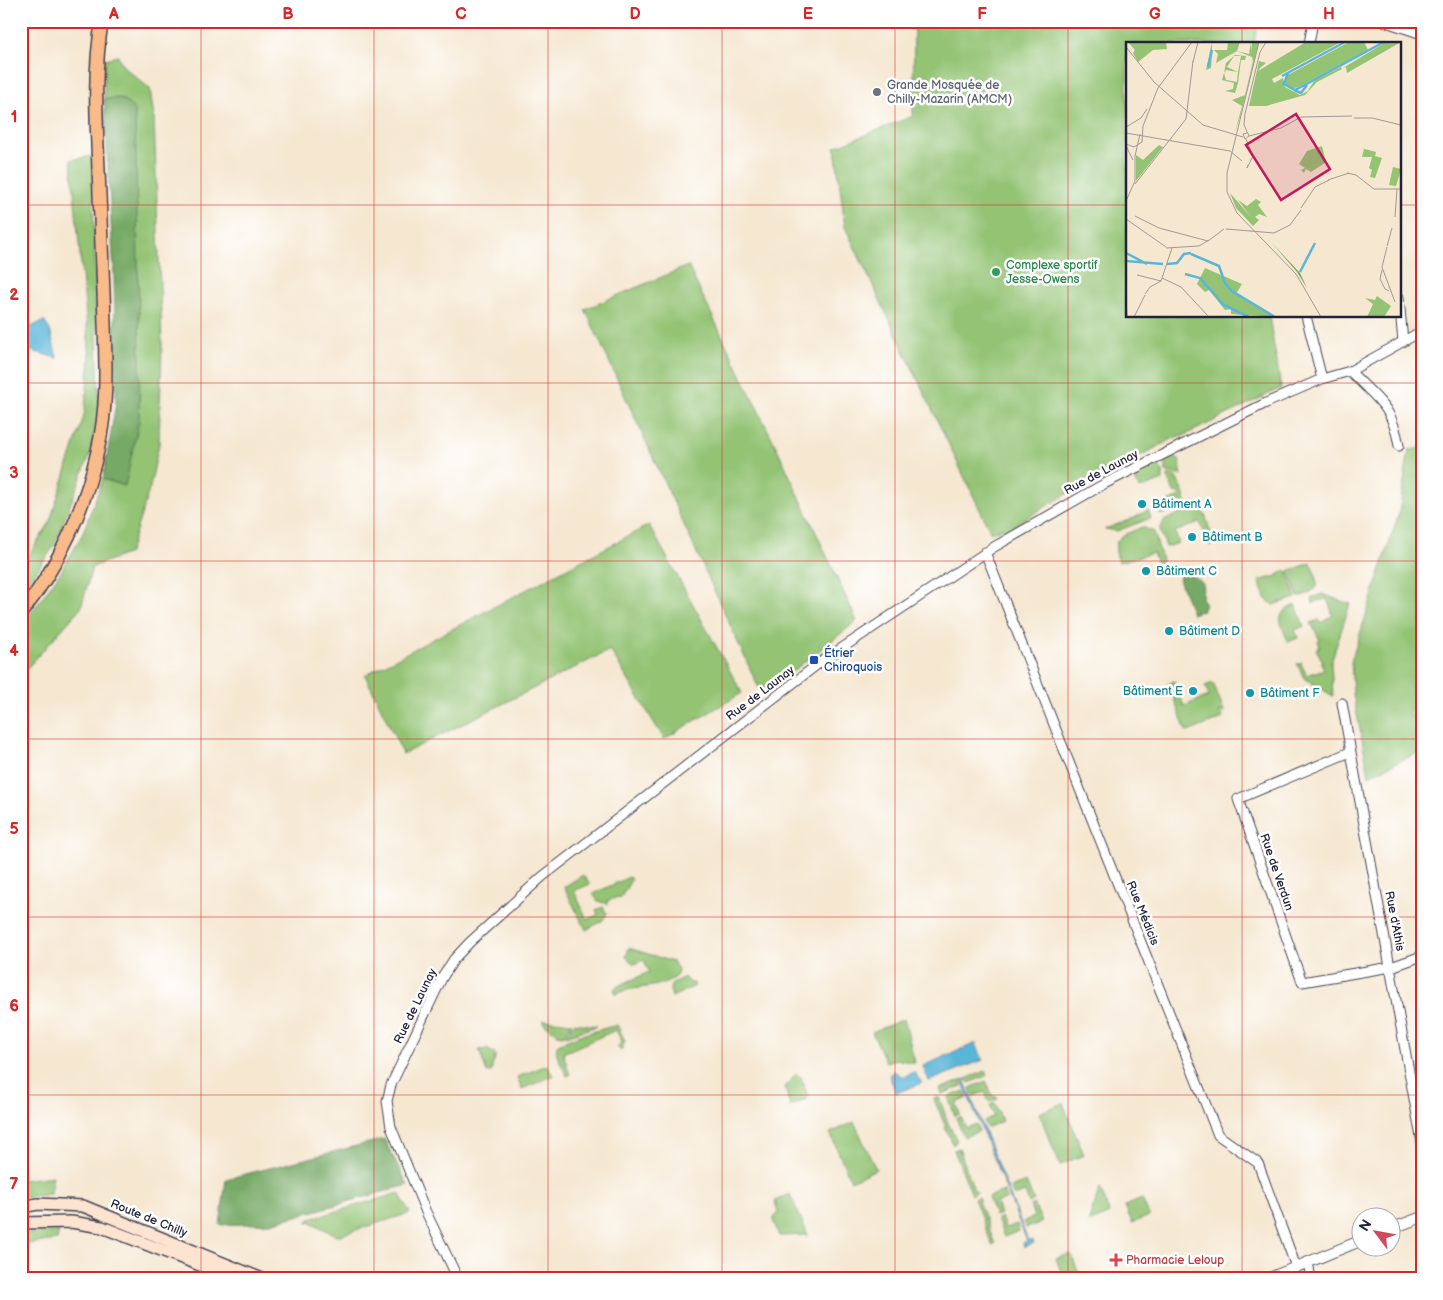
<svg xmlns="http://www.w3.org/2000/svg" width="1443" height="1300" font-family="'Balsamiq Sans',sans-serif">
<rect width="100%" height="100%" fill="#fff"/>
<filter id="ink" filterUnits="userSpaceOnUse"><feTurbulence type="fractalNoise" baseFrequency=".02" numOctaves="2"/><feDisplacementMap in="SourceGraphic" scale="10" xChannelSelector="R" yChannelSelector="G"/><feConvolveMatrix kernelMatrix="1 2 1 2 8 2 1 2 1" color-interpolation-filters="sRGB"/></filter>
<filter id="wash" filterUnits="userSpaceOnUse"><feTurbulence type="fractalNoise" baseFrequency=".0096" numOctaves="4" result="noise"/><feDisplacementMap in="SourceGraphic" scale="20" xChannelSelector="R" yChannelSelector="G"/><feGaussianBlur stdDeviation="1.12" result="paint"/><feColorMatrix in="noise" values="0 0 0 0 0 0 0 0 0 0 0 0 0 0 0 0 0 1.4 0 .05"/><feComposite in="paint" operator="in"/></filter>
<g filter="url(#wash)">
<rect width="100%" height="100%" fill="#f5e7d0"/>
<path fill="#93c373" stroke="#5a7257" d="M914 21H1258L1254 44H1127V316H1269L1281 388 1181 437 1178 436 1067 494 1005 531 1003 528 991 533 845 227 835 147 913 116Z
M118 56 123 66 150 89 154 117 162 344 159 444 150 487 129 553 92 567 81 608 21 675V627L62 570 82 535 103 479 125 486 121 98 104 99 105 59Z
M92 156 99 405 91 452 59 533 52 549 21 593V567L49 524 84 416 90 358 71 160Z
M688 266 781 457 857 621 762 695 585 309Z
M1422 448V707H1412L1409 716 1422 715V751L1369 775 1353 694 1351 662 1399 513 1409 450Z
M1172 457 1179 459 1182 476 1166 471 1164 461Z
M1158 464 1163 472V480L1139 489 1134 476Z
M1169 474 1175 476 1182 488 1186 503 1184 506 1161 515 1158 511 1162 509 1160 505 1163 507 1167 502 1180 497 1178 492 1174 493 1168 477Z
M1200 509 1205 514 1214 544 1210 546 1200 522 1175 532 1179 543 1166 547 1160 530 1164 521 1185 511Z
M1148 510 1151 518 1117 531 1105 529 1134 518Z
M649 525 742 693 664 739 610 650 403 754 365 675Z
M1142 527 1154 532 1162 560 1157 563 1153 553 1119 562C1109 537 1122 536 1142 527Z
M1311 563 1317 579V587L1308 594 1298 597 1288 571Z
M1286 570 1296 598 1273 605 1265 598 1259 581 1276 576Z
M1322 594 1350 604 1331 662 1333 696 1304 678 1297 664 1302 662 1301 664 1307 675 1324 669 1321 663 1323 662 1316 649 1320 647 1318 641 1320 640 1311 623 1319 620 1321 623 1333 615 1327 599 1317 601 1313 604 1312 598Z
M1296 605 1304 626 1295 630 1298 638 1288 642C1281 623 1273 613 1296 605Z
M1174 681 1184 706 1209 696 1205 686 1213 683 1225 713 1219 711 1223 718 1188 732 1186 731 1168 684Z
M583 875 590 884 574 891 587 919 598 915 596 910 603 907 607 914 602 921 586 930 564 887Z
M629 877 631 880 620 899 618 897 607 901 608 904 598 901 593 894Z
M629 948 673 962 678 969 677 975C663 990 634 985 616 994L614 989 618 986 649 972 644 960 634 964 626 957Z
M684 977 690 983 693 982 695 986 672 997 670 990 671 985Z
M904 1019 915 1063 896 1059 886 1062 872 1032Z
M544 1020 572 1023 564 1036 558 1034 543 1023Z
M574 1023 597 1026 566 1036Z
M617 1025 625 1041 621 1051 617 1047 622 1042 616 1030 563 1053 570 1075 567 1076C563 1067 553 1054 558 1044L577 1036Z
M487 1049 496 1055 492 1067V1071L487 1073 479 1050Z
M547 1065 553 1076 522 1089 517 1077Z
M986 1071 988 1075 969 1083 967 1080 961 1082 962 1086 942 1094 940 1089Z
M796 1074 801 1077 808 1096 805 1100 790 1107 785 1087Z
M986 1081 993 1097 996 1096 998 1099 989 1102 985 1092 973 1096 970 1088Z
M964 1091 967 1098 956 1103 960 1114 955 1116 948 1097Z
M939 1097 948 1123 957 1141 953 1145 934 1099Z
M995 1103 1002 1121 987 1128 984 1121 994 1116 990 1105Z
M1063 1103 1084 1155 1060 1165 1039 1113Z
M961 1117 966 1128 976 1124 979 1131 964 1137 956 1118Z
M854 1122 876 1169 851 1181 830 1133Z
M959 1148 974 1190 977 1192 972 1195 954 1150Z
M53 1176 50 1194 21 1198V1180Z
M1026 1182 1034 1201 1029 1203 1025 1192 1014 1196 1010 1188Z
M1100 1188 1109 1212 1106 1216 1088 1223Z
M1004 1191 1007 1199 996 1203 1000 1214 995 1216 988 1197Z
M399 1193 410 1213 337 1236 309 1221 307 1223 310 1219Z
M790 1194 808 1235 779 1236 773 1220 778 1213 775 1201Z
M979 1197 980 1200 978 1201 995 1244 992 1245 974 1199Z
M1142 1199 1149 1216 1132 1223 1125 1206Z
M1034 1204 1042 1222 1026 1228 1024 1221 1034 1217 1030 1206Z
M1001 1217 1005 1228 1017 1224 1019 1231 1004 1237 997 1219Z
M59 1231 57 1240 21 1245V1234Z
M1071 1254 1072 1256 1081 1279 1072 1271 1062 1275 1056 1258Z"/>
<path fill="#76a965" stroke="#4c6650" d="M121 98 135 110 140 363 139 421 125 486 103 479 116 403 114 276 104 99Z
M1191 573 1203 583 1202 599 1205 604 1202 612 1199 611 1192 614 1179 579 1181 574Z
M384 1139 408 1185 271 1223 220 1225 226 1179Z"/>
<path fill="#5ab6d8" stroke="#3e6c8a" d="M44 321 50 330 57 358 21 348V331Z
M976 1043 983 1060 929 1081 923 1066Z
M894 1071 903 1077 914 1072 922 1083 896 1093 889 1075Z
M965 1082 1028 1241 1033 1240 1034 1243 1024 1247 1023 1243 1027 1241 963 1083Z"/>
</g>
<g filter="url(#ink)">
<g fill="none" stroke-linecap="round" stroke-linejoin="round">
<g stroke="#424051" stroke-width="11">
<path id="minor" d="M1383 21 1422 34
M1309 44 1313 21
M1399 297 1403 342
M1306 316 1322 379
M1350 371C1376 399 1392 404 1399 446
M985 552 1218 1135 1258 1163 1296 1267
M1342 703 1422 1143
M1350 752 1238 799 1302 982 1391 967 1422 956
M1308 1262 1311 1279
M458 1279 426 1212 391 1127 387 1101 391 1085 442 978 454 959 470 942 542 877 818 664 994 547 1104 484 1266 403 1322 379 1350 371 1422 331"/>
</g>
<g stroke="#424051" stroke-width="12">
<path id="tertiary" d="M1390 1229 1422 1217
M1267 1279 1360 1241"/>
</g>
<g stroke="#424051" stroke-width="14">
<path id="secondary" d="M21 1207 38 1204 83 1206 262 1279
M21 1223 71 1222 102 1227 236 1279"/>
</g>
<g stroke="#424051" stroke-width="15">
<path id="primary" d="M21 613C59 566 85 508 98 449 109 402 105 353 104 305 102 256 100 207 98 157 96 112 94 67 102 21"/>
</g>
<use href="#minor" stroke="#fff" stroke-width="9"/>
<use href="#tertiary" stroke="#fff" stroke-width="10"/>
<use href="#secondary" stroke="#fde4d1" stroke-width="11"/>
<use href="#primary" stroke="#fabb8b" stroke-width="12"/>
</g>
</g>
<path fill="none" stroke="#d62828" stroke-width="1" stroke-opacity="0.55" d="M201 21V1279M374 21V1279M548 21V1279M722 21V1279M895 21V1279M1068 21V1279M1242 21V44M21 205H1127M1399 205H1422M1242 316V1279M21 383H1422M21 561H1422M21 739H1422M21 917H1422M21 1095H1422"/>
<circle fill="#6b7280" stroke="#fff" stroke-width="2" cx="877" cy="92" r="5"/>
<circle fill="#2e9e5b" stroke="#fff" stroke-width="2" cx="996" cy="272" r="5"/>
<g fill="#0f9aa8" stroke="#fff" stroke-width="2">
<circle cx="1142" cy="504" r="5"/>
<circle cx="1192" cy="537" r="5"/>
<circle cx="1146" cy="571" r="5"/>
<circle cx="1169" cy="631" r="5"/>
<circle cx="1193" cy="691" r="5"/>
<circle cx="1250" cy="693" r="5"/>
</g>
<rect fill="#1a4fb4" stroke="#fff" stroke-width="2" x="809" y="655" width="10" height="10" rx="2.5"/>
<path fill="#e0444e" stroke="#fff" stroke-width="2" d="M1113.5 1252.5h5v5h5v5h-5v5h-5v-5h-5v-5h5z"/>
<g text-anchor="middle" stroke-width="5" stroke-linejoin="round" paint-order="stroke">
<g font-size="12" fill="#5b616d" stroke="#fff" text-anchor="start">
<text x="887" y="89">Grande Mosquée de<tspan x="887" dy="14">Chilly-Mazarin (AMCM)</tspan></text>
</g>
<g font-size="12" fill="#27864d" stroke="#fff" text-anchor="start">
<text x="1006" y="269">Complexe sportif<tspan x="1006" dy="14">Jesse-Owens</tspan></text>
</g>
<g font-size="12" fill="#22223b" stroke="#fff">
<text transform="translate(1101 472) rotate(-28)" y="4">Rue de Launay</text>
<text transform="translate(760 693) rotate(-37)" y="4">Rue de Launay</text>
<text transform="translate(1277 872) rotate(71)" y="4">Rue de Verdun</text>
<text transform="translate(1143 913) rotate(68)" y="4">Rue Médicis</text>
<text transform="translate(1395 921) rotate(79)" y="4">Rue d'Athis</text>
<text transform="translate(415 1006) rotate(-64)" y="4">Rue de Launay</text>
<text transform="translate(149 1218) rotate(22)" y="4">Route de Chilly</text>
</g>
<g font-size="12" fill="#0d838f" stroke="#fff" text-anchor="start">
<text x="1152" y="508">Bâtiment A</text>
<text x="1202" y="541">Bâtiment B</text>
<text x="1156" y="575">Bâtiment C</text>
<text x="1179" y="635">Bâtiment D</text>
<text x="1183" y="695" text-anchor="end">Bâtiment E</text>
<text x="1260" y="697">Bâtiment F</text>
</g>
<g font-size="12" fill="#164399" stroke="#fff" text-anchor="start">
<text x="824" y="657">Étrier<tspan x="824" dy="14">Chiroquois</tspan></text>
</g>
<g font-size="12" fill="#be3a42" stroke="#fff" text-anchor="start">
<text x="1126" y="1264">Pharmacie Leloup</text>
</g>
</g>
<g transform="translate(1126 42)">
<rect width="275" height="275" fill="#f5e7d0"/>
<path d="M2 0H40L41 7 27 8 12 20 7 11 9 8ZM86 0V11L92 12 88 8H101L102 0H114L111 9 123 12 125 0V10L126 1 133 0 114 75 109 90 116 64 106 58 119 53 127 19 126 15 111 9 90 21 92 12 86 11 85 26 80 28ZM180 0H215L146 37 148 41 157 36 159 45 174 53 182 49 188 39 215 25 216 27 191 40 179 53 140 64H123L133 19 140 21 134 26 132 29ZM223 0H238L242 8 172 45 165 47 160 44V34ZM260 0H275L221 31 220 25 217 26ZM109 13 120 14 119 18H115L112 41 109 51 99 49 107 47 108 41 96 38 98 31 100 38 111 40 112 30 100 28 98 31 100 21ZM108 14H115L112 30 101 25ZM33 103 37 105 10 139V113L17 118ZM196 104 200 120 185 130 180 127 178 131 175 128 179 126 173 122 181 109ZM235 106 250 110 249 114 256 116 249 136 244 135 246 128 243 126 246 115H236L238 107ZM267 125 275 127 270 144 263 143ZM104 151 125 175 112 158 121 164 130 157 135 160 132 163 141 175 133 172 129 175 133 178 127 184 110 166ZM79 226 116 242 110 252 149 275 105 272V267L99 268 83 248 79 250 71 242ZM251 254 265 264 258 275H241L247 262 239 256 249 258Z" fill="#93c373" fill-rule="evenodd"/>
<path d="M146 201 174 231 181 246 171 230Z" fill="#76a965"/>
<path fill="none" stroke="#5ab6d8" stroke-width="2.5" d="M82 25 86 8M162 31 158 42 169 48 258 0M156 34 219 0M168 48 175 51 181 43M0 211 21 222M65 212 93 224 99 241 106 249 149 275M0 219 37 222M41 222 51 221 58 212 65 211M174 230 189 201M59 232 74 236 98 263 123 275"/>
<path fill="none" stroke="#a19894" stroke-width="1" d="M133 0 101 131V150L111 171 170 232 195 275M0 5 28 40 77 83 117 95M67 20 72 0M228 76H246L275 83M60 77 67 19M0 85 15 76 21 67M0 91 104 109 116 119M121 91 117 92 119 97 123 94 118 83 119 72 134 10 140 0M123 94 155 86 175 75 226 74M120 97 127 114 121 126 122 123M0 102 8 105 16 100 17 84 32 46 66 0M0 104 7 118M221 131 230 133 248 147H275M202 138 223 131M9 142 60 77M0 159 9 139V114L14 92M175 166 189 145 203 138M9 174 33 186 82 199 98 187M269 175 271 147M0 177 40 205M100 187 148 191 164 183 175 168M261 204 266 186M261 205 256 225 269 260M40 206 73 204 83 198M256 228 254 237 259 247 263 249M11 233 35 239M36 236 55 245 83 275M19 252 24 245 35 239 46 206M0 256 1 275M8 275 19 253"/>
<path fill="#c2185b" fill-opacity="0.15" stroke="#c2185b" stroke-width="2.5" d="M170 72 204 127 155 158 120 103Z"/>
<rect width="275" height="275" fill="none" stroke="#22223b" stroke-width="2.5"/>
</g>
<rect width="1443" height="1300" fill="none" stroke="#fff" stroke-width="55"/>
<g transform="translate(1376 1232) rotate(302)"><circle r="24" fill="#ffffff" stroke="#a7a7b1"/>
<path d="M0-4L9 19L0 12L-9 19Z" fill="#d1495b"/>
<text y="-8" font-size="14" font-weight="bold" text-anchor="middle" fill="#22223b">N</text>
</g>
<rect x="28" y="28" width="1388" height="1244" fill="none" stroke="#d62828" stroke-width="2"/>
<g font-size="16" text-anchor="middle" font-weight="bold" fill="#d62828">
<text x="114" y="19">A</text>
<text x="288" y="19">B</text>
<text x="461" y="19">C</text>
<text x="635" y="19">D</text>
<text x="808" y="19">E</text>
<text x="982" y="19">F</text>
<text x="1155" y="19">G</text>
<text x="1329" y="19">H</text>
<text x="14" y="122">1</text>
<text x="14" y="300">2</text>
<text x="14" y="478">3</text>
<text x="14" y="656">4</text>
<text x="14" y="834">5</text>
<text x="14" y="1011">6</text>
<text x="14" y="1189">7</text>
</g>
</svg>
